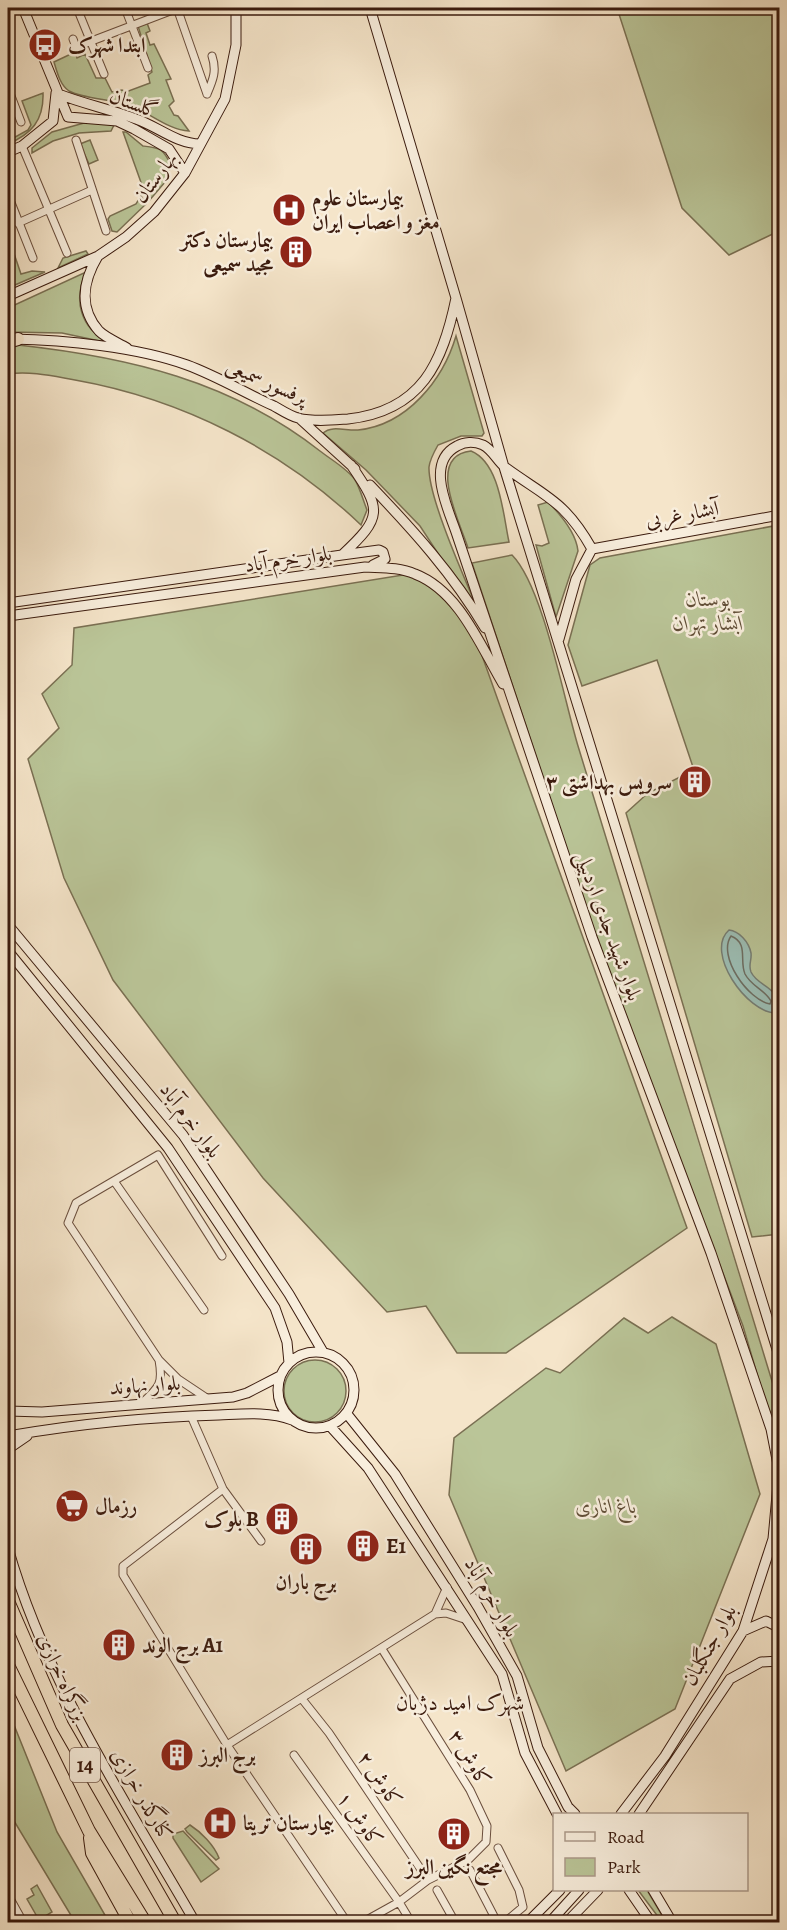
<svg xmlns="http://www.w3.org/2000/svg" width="787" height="1930" font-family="Alegreya,Amiri,serif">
<rect width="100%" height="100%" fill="#f5e5ca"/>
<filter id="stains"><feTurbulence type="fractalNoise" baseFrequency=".00333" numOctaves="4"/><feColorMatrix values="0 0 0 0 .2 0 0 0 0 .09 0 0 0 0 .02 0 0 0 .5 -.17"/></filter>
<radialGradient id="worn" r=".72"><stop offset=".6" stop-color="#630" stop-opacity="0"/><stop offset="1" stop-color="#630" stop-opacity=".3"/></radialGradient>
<path fill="#bac598" stroke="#7a7053" stroke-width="1.5" d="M617 8H779V231L729 255 682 208Z
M147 23 150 31 146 33 150 45 154 44 171 79 166 80 174 101 169 106 174 115 178 116 189 131C168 130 149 112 129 105 112 99 83 99 69 91 60 85 57 72 54 62L75 52 77 58 85 54 96 78H105L112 92 122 90 126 92 150 83 148 75 152 72 138 26Z
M43 93C44 121 31 134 8 144V141L28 130 31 125 22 101Z
M91 121 114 125 111 131 79 133 53 141 32 153V148L52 132Z
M123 132H126L143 146C160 148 163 148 171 165L166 181 148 202Z
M90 140 98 160 89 164 80 144Z
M141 196 146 204 117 232 112 231 108 219 110 216 136 204Z
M8 236 21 274 32 271 45 272 8 288Z
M86 251 88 254 58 268 63 258Z
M86 272C73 300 80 328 109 343L62 333 8 332V308Z
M456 336 484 433 482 436H461L438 445C434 452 430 459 429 467 428 499 469 588 483 622L420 526 366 470 323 433C332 425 346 431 358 430 407 425 443 380 456 336Z
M18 345C128 357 231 381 320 451 330 459 348 469 355 480 360 488 363 500 367 510L361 525C283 450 182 399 75 380 52 376 31 371 8 374V348Z
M471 451C500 463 503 514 509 542L468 548C460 522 425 456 471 451Z
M548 502C561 515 576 532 578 551L556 617 536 545 542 546 549 543 538 505Z
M779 525V1234L752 1237 626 813 648 793 694 770 657 660 582 686 568 645 590 565 600 558Z
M512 555C543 586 564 700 578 746 645 965 710 1185 779 1404V1449L743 1326 596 938 472 563Z
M409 574 441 592 475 636 687 1228 506 1353H457L426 1306 387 1312 263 1178 113 980 64 878 28 759 59 728 42 694 72 665 74 628Z
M672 1317 716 1344 760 1494 675 1709 566 1771 449 1495 454 1438 546 1368 560 1373 624 1318 648 1333Z
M284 1391a31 31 0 1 1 62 0a31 31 0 1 1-62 0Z
M8 1710 57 1832 109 1922H75L8 1811Z
M190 1825C201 1832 214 1845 219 1858L216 1860 187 1832 185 1829Z
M183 1831 219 1869 201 1882 173 1838V1834Z
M37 1885 52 1912 39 1920 27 1899 34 1895 31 1889Z
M638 1890H647L666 1922H662Z"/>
<path fill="#9cbfb6" stroke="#757d73" stroke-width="1.5" d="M729 930C739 931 749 942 751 953 752 960 748 965 751 972 758 987 778 985 779 1009L776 1013C747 1013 704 952 729 930Z"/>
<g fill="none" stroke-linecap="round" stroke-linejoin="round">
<path stroke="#6c6d62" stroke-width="1.5" d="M731 936C749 943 739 961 745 974 751 986 764 989 771 1001L770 1004C748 1000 717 956 731 936Z"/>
<g stroke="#6a4e3d" stroke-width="9">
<path id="street" d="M77 8 104 74
M125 8 148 68
M177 8 207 94
M73 39 76 47 178 8
M8 88 21 122
M207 94C213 80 217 71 212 56
M76 140 106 231
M22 146 67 253
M8 195 33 258
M18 223 92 190
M114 1181 204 1310
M159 1360 68 1223 76 1203 158 1155 222 1256
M142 1403C160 1387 163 1383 159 1360L178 1379 208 1399
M191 1416 223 1489 261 1541
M223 1489 123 1566V1575L227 1745 347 1922
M435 1614 447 1587
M302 1699 329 1733 428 1880
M227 1745 435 1614 446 1613 467 1620
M294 1755 399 1902 411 1922
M498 1848 519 1890 523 1907 505 1922
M470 1870 497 1922
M437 1890 455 1922
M8 1895 23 1922
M363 1922 399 1902 428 1880 468 1860 486 1842 487 1826 470 1790 382 1649"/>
</g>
<g stroke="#3b1b0e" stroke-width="11">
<path id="secondary" d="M23 8 68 117 117 121 134 129 169 149 185 173
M56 93C83 104 110 109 136 119 159 127 175 143 200 144
M8 152 22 146 53 121 56 93
M98 256C83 281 78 307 99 331 106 338 119 343 127 348
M8 296 98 256 126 237 154 212 185 173 225 99 236 45V8
M456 298 504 467 780 1359
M12 339C65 340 137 347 187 365 217 376 245 393 274 406 281 410 290 416 298 418 314 422 333 420 348 419 422 411 443 362 456 298L370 8
M299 418 355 469
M370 485C413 530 453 574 485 628
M592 549C565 501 546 497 506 468 497 461 493 450 483 445 474 441 464 442 457 446 424 463 449 510 457 535L592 937 711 1253 771 1429 780 1475
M592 549 780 515
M342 555 379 550 383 552 385 559 373 565
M8 603 342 555C383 517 382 510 351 465
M8 616 365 567C381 568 399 567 415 574 459 591 480 645 503 684
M559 639 576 579 592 549
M8 925 183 1135 289 1294 323 1352
M8 951 168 1148 275 1308 287 1342 289 1363
M278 1390a38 38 0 1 1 76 0a38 38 0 1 1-76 0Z
M8 1411 42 1412 233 1397 247 1393 280 1376
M347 1414 395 1474 478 1607 517 1676 538 1748 568 1807 575 1814
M330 1426 368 1468 502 1674 525 1753 557 1814
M8 1436C77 1424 148 1417 219 1415 242 1414 269 1411 292 1420
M8 1449 27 1436
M8 1548C46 1682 126 1802 195 1922
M743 1631 766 1621 780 1628
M621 1814 665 1756 743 1631 773 1539 779 1473
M639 1814 730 1679 761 1662 780 1661
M629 1890 651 1922
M653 1890 672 1922
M528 1922 560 1890
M550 1922 579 1890
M567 1922 598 1890"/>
</g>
<g stroke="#3b1b0e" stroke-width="14">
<path id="highway" d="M8 342 18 339
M8 1601 62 1725 175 1922
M8 1665 89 1831 145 1922
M90 1838 92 1853 130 1922"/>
</g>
<use href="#street" stroke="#f8eedd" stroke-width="7"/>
<use href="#secondary" stroke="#f8eedd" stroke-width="9"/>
<use href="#highway" stroke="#f5e5ca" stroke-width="12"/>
</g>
<defs>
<g id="bus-disc" transform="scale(1.725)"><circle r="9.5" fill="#8f2418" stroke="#f8eedd"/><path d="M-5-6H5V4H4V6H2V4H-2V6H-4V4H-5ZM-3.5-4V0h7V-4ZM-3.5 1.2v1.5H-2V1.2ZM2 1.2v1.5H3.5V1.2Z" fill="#fff"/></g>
<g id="hospital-disc" transform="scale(1.725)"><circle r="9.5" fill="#8f2418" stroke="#f8eedd"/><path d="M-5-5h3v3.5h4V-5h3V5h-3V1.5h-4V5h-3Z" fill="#fff"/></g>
<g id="building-disc" transform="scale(1.725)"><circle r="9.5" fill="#8f2418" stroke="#f8eedd"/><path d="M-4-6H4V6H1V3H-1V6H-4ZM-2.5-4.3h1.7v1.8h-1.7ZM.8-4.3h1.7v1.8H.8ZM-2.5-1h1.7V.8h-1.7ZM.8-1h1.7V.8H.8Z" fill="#fff"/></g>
<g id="supermarket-disc" transform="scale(1.725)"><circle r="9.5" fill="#8f2418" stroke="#f8eedd"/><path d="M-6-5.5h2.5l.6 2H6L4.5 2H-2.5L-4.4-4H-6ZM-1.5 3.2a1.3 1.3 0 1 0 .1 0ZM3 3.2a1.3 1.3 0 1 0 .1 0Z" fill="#fff"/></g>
</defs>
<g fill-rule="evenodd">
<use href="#bus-disc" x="45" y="45"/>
<use href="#hospital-disc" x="289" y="210"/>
<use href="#building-disc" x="296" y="252"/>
<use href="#building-disc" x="695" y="782"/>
<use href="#supermarket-disc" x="72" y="1506"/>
<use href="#building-disc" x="282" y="1519"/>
<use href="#building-disc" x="363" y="1546"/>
<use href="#building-disc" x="306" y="1549"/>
<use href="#building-disc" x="119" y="1645"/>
<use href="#building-disc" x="177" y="1755"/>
<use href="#hospital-disc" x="220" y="1823"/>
<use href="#building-disc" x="454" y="1834"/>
</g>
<g text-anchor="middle" stroke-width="5" stroke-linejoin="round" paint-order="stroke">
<rect fill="#f8eedd" stroke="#745a4c" stroke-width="1.5" x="70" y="1748" width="30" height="34" rx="4.5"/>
<g font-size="20" font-weight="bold" fill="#3b1b0e">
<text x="85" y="1772">14</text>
</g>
<g font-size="21" font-weight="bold" fill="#3b1b0e" stroke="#f8eedd" text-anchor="start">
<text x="68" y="52">ابتدا شهرک</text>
<text x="312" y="205">بیمارستان علوم<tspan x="312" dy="24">مغز و اعصاب ایران</tspan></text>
<text x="273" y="247" text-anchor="end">بیمارستان دکتر<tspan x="273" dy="24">مجید سمیعی</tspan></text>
<text x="672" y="789" text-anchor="end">سرویس بهداشتی ۳</text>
<text x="95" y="1513">رزمال</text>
<text x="259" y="1526" text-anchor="end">بلوک B</text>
<text x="386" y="1553">E1</text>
<text x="306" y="1589" text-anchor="middle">برج باران</text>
<text x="142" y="1652">برج الوند A1</text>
<text x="200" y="1762">برج البرز</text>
<text x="243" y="1830">بیمارستان تریتا</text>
<text x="454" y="1874" text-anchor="middle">مجتع نگین البرز</text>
</g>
<g font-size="21" fill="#3b1b0e" stroke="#f8eedd">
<text transform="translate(134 103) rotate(20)" y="7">گلستان</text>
<text transform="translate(155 177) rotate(-53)" y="7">بهارستان</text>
<text transform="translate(267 381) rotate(24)" y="7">پرفسور سمیعی</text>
<text transform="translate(682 514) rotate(-10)" y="7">آبشار غربی</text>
<text transform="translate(288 559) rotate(-8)" y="7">بلوار خرم آباد</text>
<text transform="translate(609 926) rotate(70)" y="7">بلوار شهید جدی اردبیلی</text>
<text transform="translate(191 1120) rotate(53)" y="7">بلوار خرم آباد</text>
<text transform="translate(145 1385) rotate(-4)" y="7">بلوار نهاوند</text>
<text transform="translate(492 1597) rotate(60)" y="7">بلوار خرم آباد</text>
<text transform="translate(709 1645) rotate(-61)" y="7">بلوار جنگلبان</text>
<text transform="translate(63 1677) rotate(66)" y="7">بزرگراه خرازی</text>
<text transform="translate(470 1758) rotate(59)" y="7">کاوش ۳</text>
<text transform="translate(380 1779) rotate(56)" y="7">کاوش ۲</text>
<text transform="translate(142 1794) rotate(60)" y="7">کنارگذر خرازی</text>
<text transform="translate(360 1819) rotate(54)" y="7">کاوش ۱</text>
</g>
<g font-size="21" font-style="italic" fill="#614e37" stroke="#f8eedd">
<text x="708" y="606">بوستان<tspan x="708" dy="24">آبشار تهران</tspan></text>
<text x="606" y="1513">باغ اناری</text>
</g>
<g font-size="22" fill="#3b1b0e" stroke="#f8eedd">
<text x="460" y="1710">شهرک امید دژبان</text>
</g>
</g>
<rect width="787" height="1930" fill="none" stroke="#f5e5ca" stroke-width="30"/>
<rect x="9" y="9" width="769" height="1912" fill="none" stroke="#3b1b0e" stroke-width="3"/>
<rect x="15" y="15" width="757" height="1900" fill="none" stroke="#3b1b0e" stroke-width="1.5"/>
<rect x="553" y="1813" width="195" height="78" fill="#f8eedd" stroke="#ac9a8a" stroke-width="1.5"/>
<rect x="565" y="1832" width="30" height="9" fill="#f8eedd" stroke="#ac9a8a" stroke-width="1.5"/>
<text x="607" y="1843" font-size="18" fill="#3b1b0e">Road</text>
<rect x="565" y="1858" width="30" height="18" fill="#bac598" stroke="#ac9a8a" stroke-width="1.5"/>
<text x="607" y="1873" font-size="18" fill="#3b1b0e">Park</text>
<rect width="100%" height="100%" filter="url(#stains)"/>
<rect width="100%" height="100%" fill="url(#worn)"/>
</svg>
